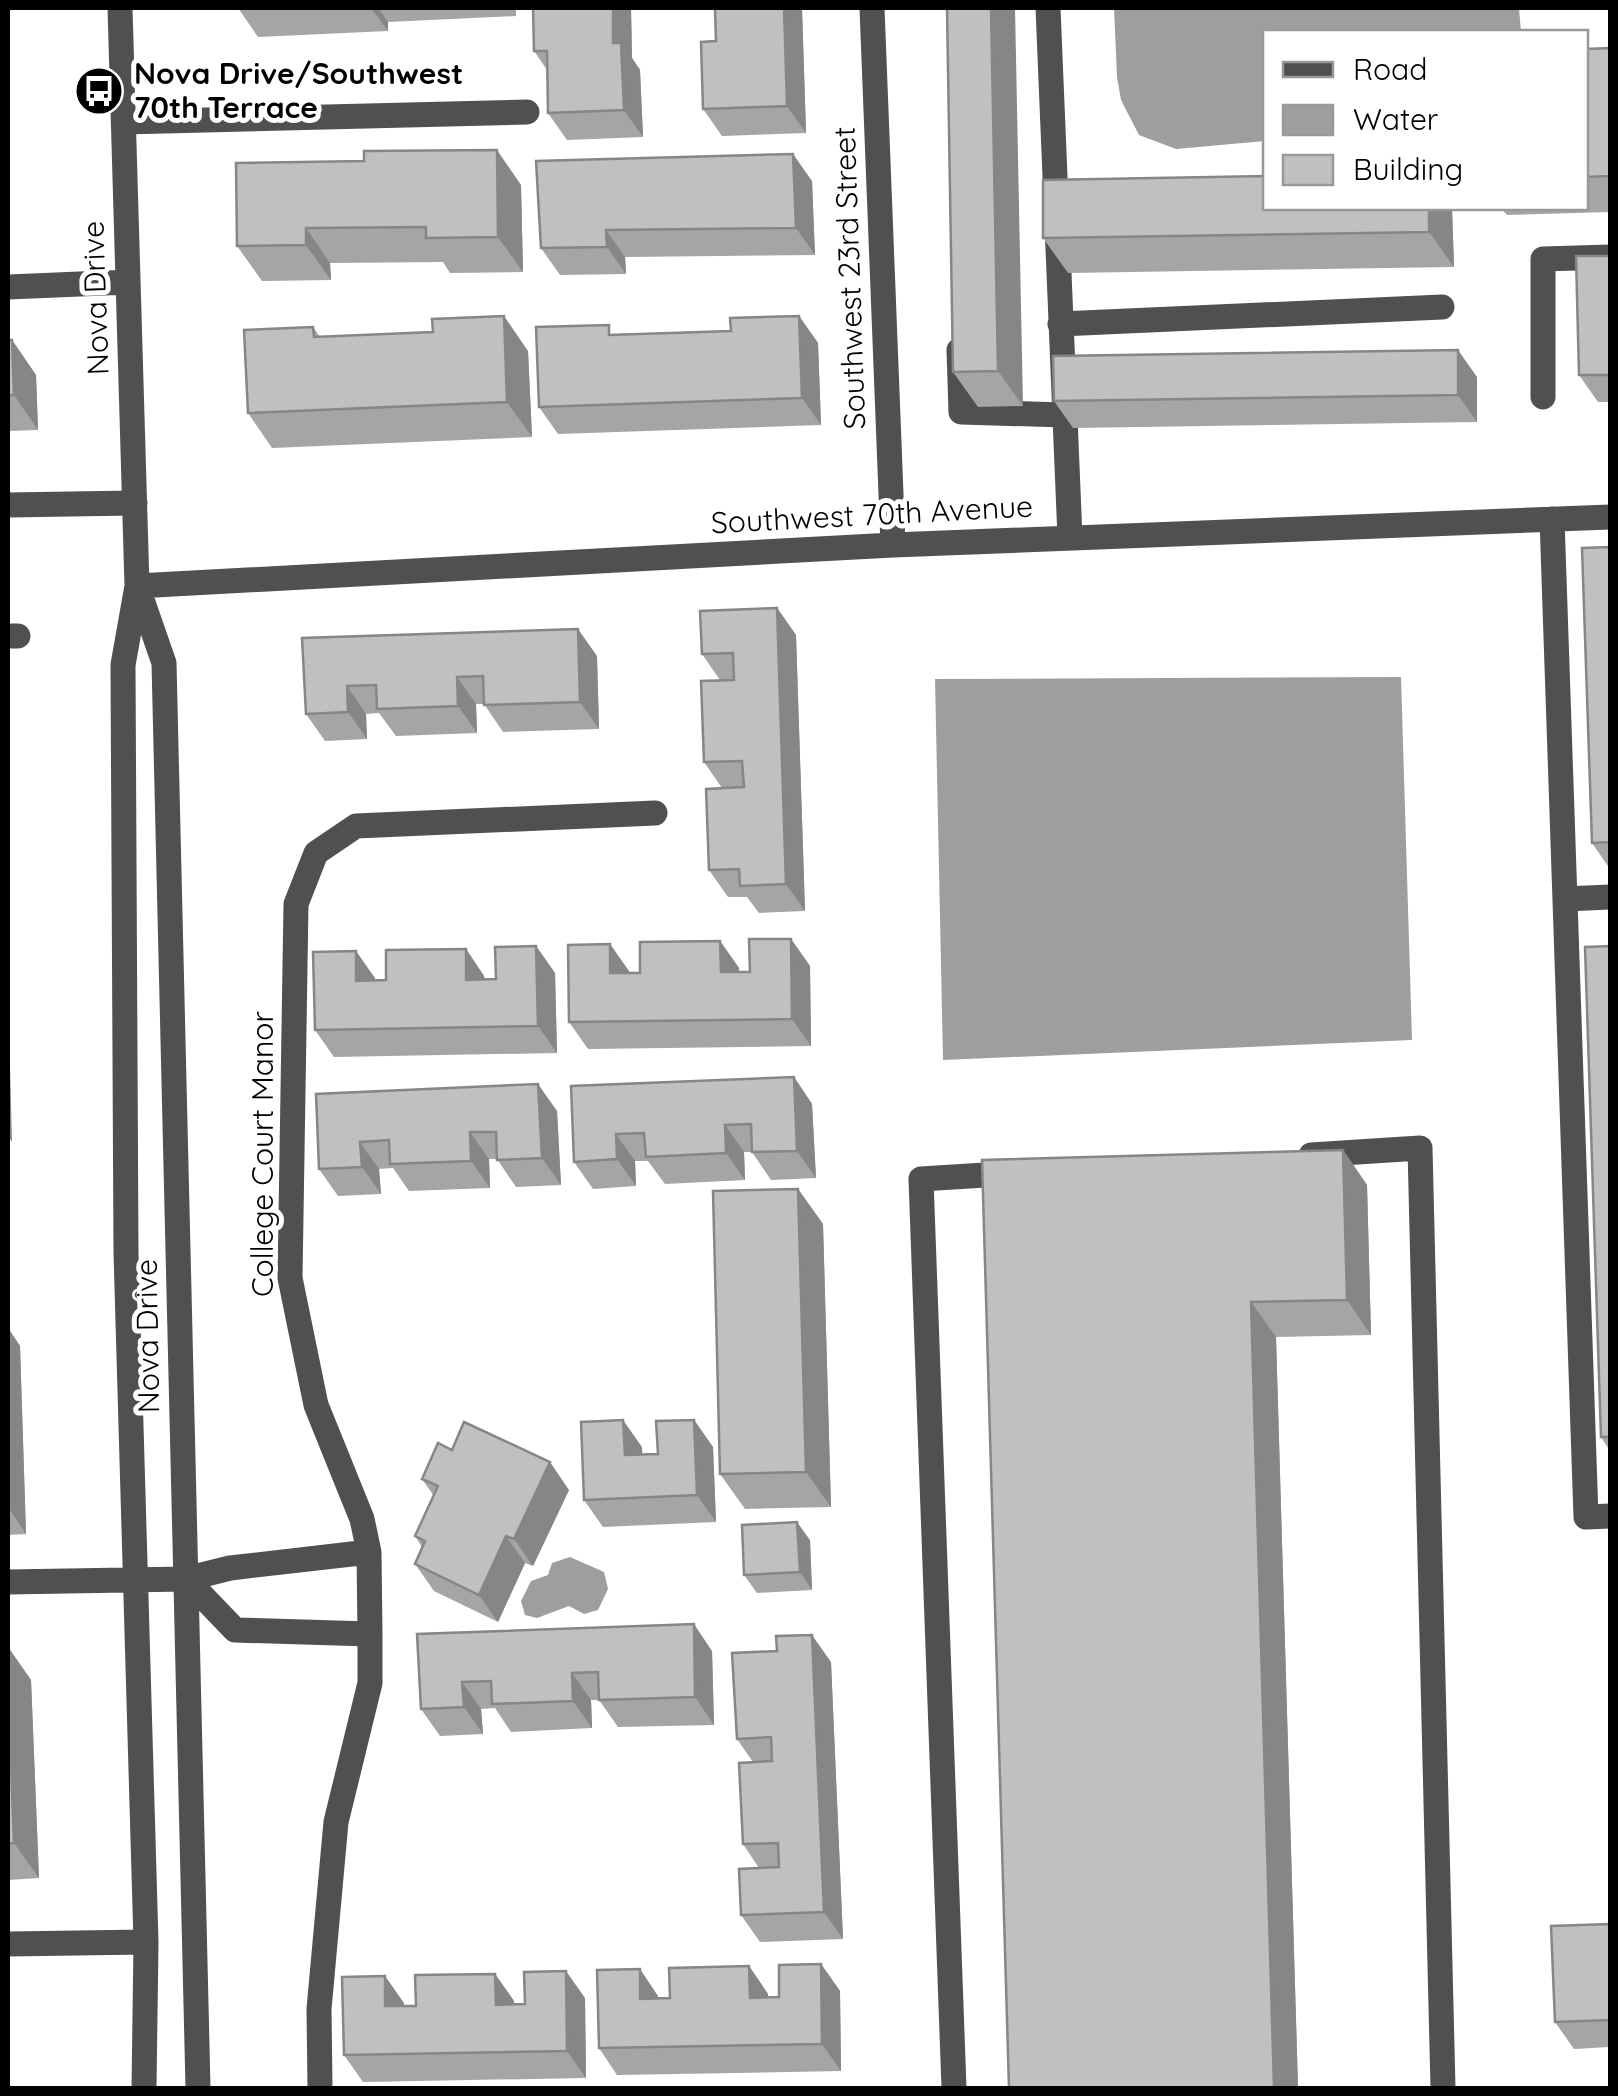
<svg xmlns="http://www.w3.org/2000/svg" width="1618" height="2096" font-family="Quicksand,sans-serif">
<rect width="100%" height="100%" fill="#fff"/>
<path fill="#9e9e9e" d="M1114 8H1519L1521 32H1266L1265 141 1176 149 1139 135 1121 100 1117 77Z
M1401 677 1412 1040 943 1060 935 679Z
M570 1557 604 1572 608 1589 598 1610 584 1614 569 1606 537 1618 525 1615 521 1601 531 1581 548 1575 552 1563Z"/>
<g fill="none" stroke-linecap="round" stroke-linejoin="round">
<path stroke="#505050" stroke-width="25" d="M120 8 137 586 123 665 126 1253 146 1942 144 2088
M872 8 893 545
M1048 8 1070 538
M124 122 527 112
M8 287 128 282
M1060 324 1442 307
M959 350 961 412 1064 415
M1543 397V259L1610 257
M8 505 135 503
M1552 519 1586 1517 1610 1516
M137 586 893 545 1610 517
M139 591 164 663 198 2088
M8 636H18
M1565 899 1610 897
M1311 1155 1420 1148 1443 2088
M186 1579 235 1630 370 1634
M8 1582 186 1579 230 1568 369 1552
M8 1944 146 1942
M320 2088 319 2009 336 1822 370 1683V1634L369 1552 362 1519 316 1405 290 1278 296 904 316 853 356 826 655 813
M954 2088 921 1179 1017 1173"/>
</g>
<path fill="#a5a5a5" d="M238 8H516V16L388 22V31L258 37Z
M631 8 632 58 640 70 643 137 567 140 548 113 547 70 534 51Z
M715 8H802L806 133 722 136 703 109 716 41Z
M947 8 1023 406 978 407 953 372Z
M1610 48V212L1507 215 1501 208H1586V49Z
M536 161 812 181 815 255 625 257 626 274 560 275 541 248Z
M236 163 521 185 523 272 450 273 443 262 330 263 331 280 262 281 237 246Z
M1429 208H1452L1454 267 1068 273 1043 238Z
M1610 256V402H1598L1579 375Z
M799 316 818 343 821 425 558 434 539 407 616 334 731 331Z
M313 327 320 337 528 351 532 437 272 448 248 413Z
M8 340H12L36 375 38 430 8 431Z
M1477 377V422L1073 428 1054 401Z
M777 608 796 635 805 911 759 913 747 897H728L709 870 722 788 704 762 720 680 702 654Z
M302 638 597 656 599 729 503 732 484 704H476L477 733 396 736 379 713 366 714 367 739 325 741 306 714Z
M1610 842V869L1592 843Z
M791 939 810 966 811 1046 588 1049 569 1022 610 944 629 973H640L720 941 739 968V972H750Z
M536 946 555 973 557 1053 334 1057 315 1030 356 951 375 980H386L466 949 484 976 485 979H496Z
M1610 946V1451L1601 1437Z
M794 1077 812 1104 816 1178 771 1180 752 1152H744L745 1180 665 1184 648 1161H635L636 1186 593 1189 574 1162 571 1086Z
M316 1094 557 1111 561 1185 516 1187 497 1159H489L490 1188 409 1191 393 1168 379 1169 381 1194 338 1196 319 1169Z
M1343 1150 1367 1185 1371 1335 1276 1337 1298 2088H1009L982 1160Z
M798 1189 823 1224 831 1507 745 1509 720 1474Z
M8 1328 20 1346 26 1534 8 1535Z
M694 1420 713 1447 716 1522 603 1527 584 1500 642 1447V1454H658Z
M452 1450 569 1490 533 1566 525 1563 498 1622 434 1591 415 1564 422 1547 415 1536 434 1496 422 1479Z
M810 1540 812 1590 757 1593 744 1575Z
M417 1634 712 1651 714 1725 618 1727 599 1700H591L592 1728 511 1732 495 1708 481 1709 483 1734 440 1736 421 1709Z
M8 1647 31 1680 39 1878 8 1880Z
M831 1662 843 1939 760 1942 741 1915 759 1868 743 1844 753 1762 737 1739Z
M1610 1924V2047L1574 2049 1555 2022Z
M821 1964 840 1991 841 2071 617 2075 599 2048 658 1996V1998H670L749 1966 768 1994V1997H779Z
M495 1974 514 2001V2004L585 1998 586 2078 363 2082 344 2055 404 2003V2006H416Z"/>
<path fill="#868686" d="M371 8H378L388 22V31Z
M613 8H631L632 58 640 70 643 137 624 110 613 43Z
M784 8H802L806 133 787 106Z
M991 8H1015L1023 406 998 371Z
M497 150 521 185 523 272 498 237Z
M793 154 812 181 815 255 796 228Z
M1429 208H1452L1454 267 1429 232Z
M306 228 330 263 331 280 306 245Z
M606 230 625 257 626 274 607 247Z
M504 316 528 351 532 437 507 402Z
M799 316 818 343 821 425 802 398Z
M12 340 36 375 38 430 14 395Z
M1458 350 1477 377V422L1458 395Z
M777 608 796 635 805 911 786 884Z
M578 629 597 656 599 729 580 702Z
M457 677 476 704 477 733 458 706Z
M347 686 366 714 367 739 348 712Z
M791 939 810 966 811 1046 792 1019Z
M720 941 739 968 740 999 721 972Z
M610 944 629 971V1000L610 973Z
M536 946 555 973 557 1053 538 1026Z
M466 949 484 976 485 1007 466 980Z
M356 951 375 978V1008L356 981Z
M8 989 12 1142 8 1135Z
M794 1077 812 1104 816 1178 797 1151Z
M538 1084 557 1111 561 1185 542 1158Z
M725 1125 744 1152 745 1180 726 1153Z
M470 1132 489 1159 490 1188 471 1161Z
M616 1134 635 1161 636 1186 617 1159Z
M360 1142 379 1169 381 1194 362 1167Z
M1343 1150 1367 1185 1371 1335 1347 1300Z
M798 1189 823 1224 831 1507 806 1472Z
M1251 1302 1276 1337 1298 2088H1274Z
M8 1328 20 1346 26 1534 8 1507Z
M623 1420 642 1447 644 1482 625 1455Z
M694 1420 713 1447 716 1522 697 1495Z
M550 1462 569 1490 533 1566 514 1539Z
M797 1522 810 1540 812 1590 800 1572Z
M506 1536 525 1563 498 1622 479 1595Z
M694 1624 712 1651 714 1725 695 1697Z
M812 1635 831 1662 843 1939 824 1912Z
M8 1647 31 1680 39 1878 14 1843Z
M572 1673 591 1700 592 1728 573 1701Z
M462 1682 481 1709 483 1734 464 1707Z
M821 1964 840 1991 841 2071 822 2044Z
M749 1966 768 1994 769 2025 750 1998Z
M640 1969 658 1996 659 2026 640 1999Z
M566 1971 585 1998 586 2078 567 2051Z
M495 1974 514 2001 515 2032 496 2005Z
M385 1976 404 2003V2033L385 2006Z"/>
<path fill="#c0c0c0" stroke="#868686" stroke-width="2.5" d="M533 8H613V43H621L624 110 548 113 547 51H534Z
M715 8H784L787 106 703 109 701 42 716 41Z
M947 8H991L998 371 953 372Z
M1610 48V176L1586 177V49Z
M497 150 498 237 426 238V227L306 228V245L237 246 236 163 364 161V151Z
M793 154 796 228 606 230 607 247 541 248 536 161Z
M1266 176V208H1429V232L1043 238V180Z
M1576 256H1610V375H1579Z
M504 316 507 402 248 413 244 330 313 327 314 337 433 332 432 319Z
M799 316 802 398 539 407 536 327 609 325V335L731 331 730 318Z
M8 340H12L14 395H8Z
M1458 350V395L1054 401 1053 356Z
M1610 547V842L1592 843 1582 548Z
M777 608 786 884 740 886 739 869 709 870 706 789 744 787 742 761 704 762 701 681 734 680 733 653 702 654 700 611Z
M578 629 580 702 484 705 483 676 457 677 458 706 377 709 376 685 347 686 348 712 306 714 302 638Z
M749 939H791L792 1019 569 1022 568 945 610 944V973H640V942L720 941 721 972H750Z
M536 946 538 1026 315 1030 313 952 356 951V981L386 980V950L466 949V980L496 979 495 947Z
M1610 946V1437H1601L1585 947Z
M794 1077 797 1151 752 1152 751 1124 725 1125 726 1153 646 1157 644 1133 616 1134 617 1159 574 1162 571 1086Z
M538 1084 542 1158 497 1160 496 1132H470L471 1161 390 1164 389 1140 360 1142 362 1167 319 1169 316 1094Z
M1343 1150 1347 1300 1251 1302 1274 2088H1009L982 1160Z
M798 1189 806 1472 720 1474 713 1191Z
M623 1420 625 1455 658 1454 656 1421 694 1420 697 1495 584 1500 581 1422Z
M464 1422 550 1462 514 1539 506 1536 479 1595 415 1564 425 1541 415 1536 438 1486 422 1479 438 1443 452 1450Z
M797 1522 800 1572 744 1575 742 1525Z
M694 1624 695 1697 599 1700 598 1672 572 1673 573 1701 492 1704 491 1681 462 1682 464 1707 421 1709 417 1634Z
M812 1635 824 1912 741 1915 739 1869 779 1867 778 1843 743 1844 739 1763 772 1761 771 1737 737 1739 732 1653 777 1651 776 1636Z
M8 1681 14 1843 8 1844Z
M1610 1924V2020L1555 2022 1551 1926Z
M821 1964 822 2044 599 2048 597 1970 640 1969V1999L670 1998 669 1968 749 1966 750 1998 779 1997V1965Z
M566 1971 567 2051 344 2055 342 1977 385 1976V2006H416L415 1975 495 1974 496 2005 525 2004 524 1972Z"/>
<defs>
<g id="bus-disc" transform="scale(2.5)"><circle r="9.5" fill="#000" stroke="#fff"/><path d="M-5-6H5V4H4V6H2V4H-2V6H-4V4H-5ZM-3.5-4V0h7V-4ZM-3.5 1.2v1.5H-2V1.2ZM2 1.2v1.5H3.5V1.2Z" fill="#fff"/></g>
</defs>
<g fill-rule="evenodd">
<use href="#bus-disc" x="99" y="91"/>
</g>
<g text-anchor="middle" stroke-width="10" stroke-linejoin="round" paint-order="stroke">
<g font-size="30" font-weight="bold" fill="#000" stroke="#fff" text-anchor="start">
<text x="134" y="84">Nova Drive/Southwest<tspan x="134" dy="34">70th Terrace</tspan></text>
</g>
<g font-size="30" fill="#000" stroke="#fff">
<text transform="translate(850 278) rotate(-92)" y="10">Southwest 23rd Street</text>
<text transform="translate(96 298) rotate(-92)" y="10">Nova Drive</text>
<text transform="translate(872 515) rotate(-3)" y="10">Southwest 70th Avenue</text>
<text transform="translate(263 1154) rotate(-90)" y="10">College Court Manor</text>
<text transform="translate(148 1336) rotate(-91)" y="10">Nova Drive</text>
</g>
</g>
<rect width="1618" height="2096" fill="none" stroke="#000000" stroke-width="20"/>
<rect x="1263" y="30" width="325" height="180" fill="#ffffff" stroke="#999999" stroke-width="2.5"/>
<rect x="1283" y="62" width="50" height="15" fill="#505050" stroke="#999999" stroke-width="2.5"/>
<text x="1353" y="80" font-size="30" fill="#000000">Road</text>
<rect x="1283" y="105" width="50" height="30" fill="#9e9e9e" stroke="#999999" stroke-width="2.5"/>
<text x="1353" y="130" font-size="30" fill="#000000">Water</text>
<rect x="1283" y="155" width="50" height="30" fill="#c0c0c0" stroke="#999999" stroke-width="2.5"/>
<text x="1353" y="180" font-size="30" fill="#000000">Building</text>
</svg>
